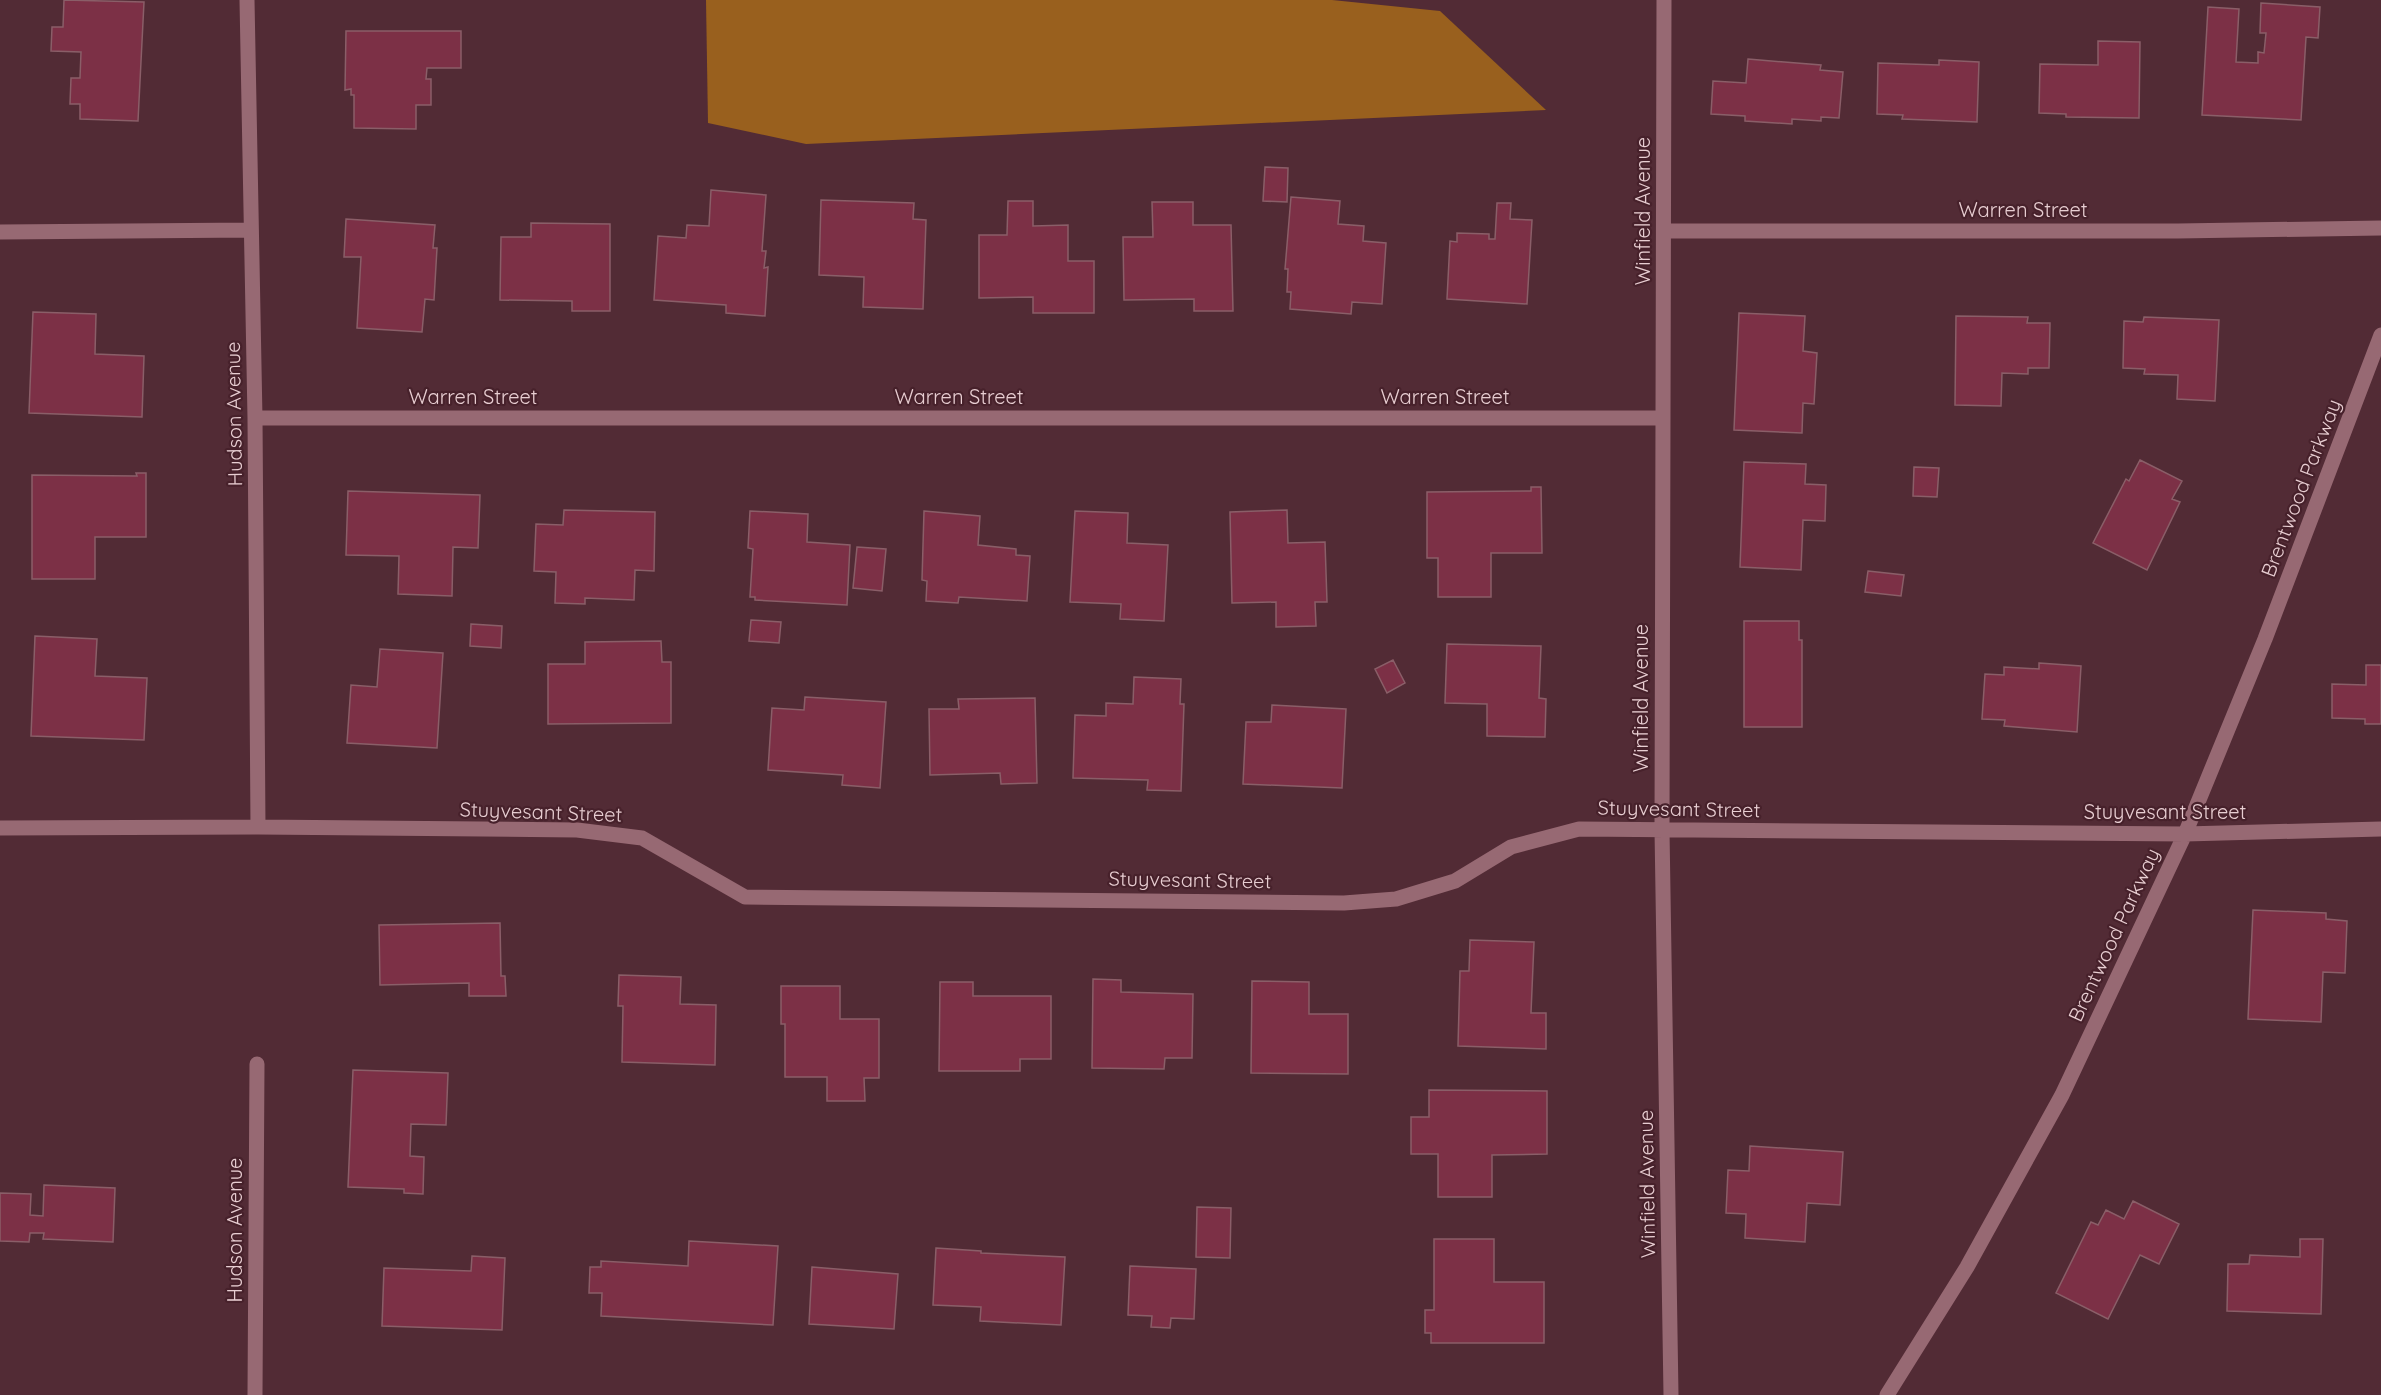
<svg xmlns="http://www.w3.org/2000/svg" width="2381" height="1395" font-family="Quicksand,sans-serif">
<rect width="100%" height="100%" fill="#522b35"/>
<path fill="#99601e" d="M706 0H1332L1440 11 1546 110 806 144 708 123Z"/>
<path fill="#7c3046" stroke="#8a5e68" stroke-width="1.5" d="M64 0 144 2 138 121 80 119V104H70L71 78H80L81 52 51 51 52 27H63Z
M2261 3 2320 7 2318 38 2306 37 2301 120 2202 115 2208 7 2239 9 2236 62 2258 63V52L2264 53 2266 33H2260Z
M346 31H461V68H427L426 79H431V105H416V129L354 128V95H351V89L345 90Z
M2098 41 2140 42 2139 118 2066 117V114L2039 113 2040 64 2098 65Z
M1748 59 1821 65 1820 70 1843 72 1839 118 1821 117V121L1792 119V124L1745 121V116L1711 114 1713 81 1746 83Z
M1939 60 1979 62 1977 122 1902 119 1903 115 1877 114 1878 63 1939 65Z
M1265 167 1288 168 1287 202 1263 201Z
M711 190 766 195 762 251H766L764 268 768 267 765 316 726 313V305L654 300 658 236 686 238 687 225 709 226Z
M1291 197 1340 201 1338 224 1364 226 1363 241 1386 243 1382 304 1352 302 1351 314 1290 309 1291 292H1287L1288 269H1285Z
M821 200 914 203 913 219 926 220 923 309 863 307 864 277 819 275Z
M1008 201H1033V226L1068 225V261H1094V313H1033V297L979 298V235H1007Z
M1152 202H1193V225H1231L1233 311H1194V299L1124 300 1123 237H1153Z
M1497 203H1511L1510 219 1532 220 1527 304 1447 299 1450 241 1457 242V233L1489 234V239H1495Z
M346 219 435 225 433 248H437L434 300 425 299 422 332 357 328 361 257H344Z
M531 223 610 224V311H572V301L500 300 501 237H531Z
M33 312 96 314 95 354 144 356 142 417 29 413Z
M1739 313 1805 316 1803 351 1817 353 1814 404 1803 403 1802 433 1734 430Z
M1956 316 2028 317 2027 323H2050L2049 368H2028V374L2002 373 2001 406 1955 405Z
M2144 317 2219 320 2215 401 2177 399 2178 375 2144 374 2145 369 2123 368 2124 321 2143 322Z
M2140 460 2182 481 2172 499 2180 502 2147 570 2093 543 2126 479 2129 481Z
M1744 462 1806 464 1805 484 1826 485 1825 521 1803 520 1801 570 1740 567Z
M1914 467 1939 468 1937 497 1913 496Z
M136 473H146V537H95V579H32V475L137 476Z
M1531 487H1541L1542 553H1491V597H1438V558H1427V492L1531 491Z
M348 491 480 495 478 548 453 547 452 596 398 594 399 556 346 555Z
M564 510 655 512 654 571 635 570 634 600 585 598V604L555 603 556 572 534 571 536 524 563 525Z
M1287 510 1288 543 1325 542 1327 602H1315L1316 626 1276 627V602L1232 603 1230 512Z
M750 511 808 514 807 542 850 545 847 605 755 600V597H750L753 549 748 548Z
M924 511 980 516 978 545 1016 549V555L1030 556 1027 601 959 597 958 603 926 601 927 581 922 580Z
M1075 511 1128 513 1127 543 1168 545 1164 621 1120 619 1121 604 1070 602Z
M857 547 886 549 882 591 853 588Z
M1868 571 1904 575 1901 596 1865 592Z
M751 620 781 622 779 643 749 641Z
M1744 621H1799V640H1802V727H1744Z
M471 624 502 626 501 648 470 646Z
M35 636 97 639 95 676 147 678 144 740 31 736Z
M661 641 662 662H671V723L548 724V664H585V642Z
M1447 644 1541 646 1539 698 1546 699 1545 737 1487 736V704L1445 703Z
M380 649 443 653 437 748 347 743 351 685 377 687Z
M1393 660 1405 683 1387 693 1375 669Z
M2039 663 2081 666 2077 732 2004 726 2005 720 1982 719 1985 674 2004 675V667L2039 669Z
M2366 665H2381V724H2365V719L2332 718V684L2366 685Z
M1134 677 1181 679 1180 704H1184L1181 791 1147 790 1148 780 1073 778 1075 715 1106 716V703L1133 704Z
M805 697 886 702 880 788 842 785 843 775 768 770 772 708 804 710Z
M1035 698 1037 783 1001 784 1000 773 930 775 929 709H959L958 699Z
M1272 705 1346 709 1342 788 1243 784 1246 722H1271Z
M2253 910 2326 913V919L2347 921 2345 973 2323 972 2321 1022 2248 1019Z
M500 923 501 976H505L506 996H469V983L380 985 379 925Z
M1470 940 1534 942 1531 1013H1546V1049L1458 1046 1460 971H1469Z
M619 975 681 977 680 1004 716 1005 715 1065 622 1062 623 1006H618Z
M1093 979 1121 980V992L1193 994 1192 1058H1165L1164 1069 1092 1068Z
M1252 981 1309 982V1014H1348V1074L1251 1073Z
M940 982H973V996H1051V1059H1020V1071H939Z
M781 986H840V1019H879V1078H864L865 1101H827V1077H785V1024H781Z
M353 1070 448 1073 446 1125 411 1124 410 1156 424 1157 423 1194 404 1193V1189L348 1187Z
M1429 1090 1547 1091V1154L1492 1155V1197H1438V1154H1411V1117H1429Z
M1750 1146 1843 1152 1840 1205 1807 1203 1805 1242 1745 1238 1746 1214 1726 1213 1728 1170 1749 1171Z
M44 1185 115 1188 113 1242 43 1239 44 1233H30L29 1242 0 1241V1193L31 1194 30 1215 43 1216Z
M2133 1201 2179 1224 2159 1264 2140 1255 2108 1319 2056 1293 2091 1222 2098 1225 2106 1210 2124 1219Z
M1197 1207 1231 1208 1230 1258 1196 1257Z
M1434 1239H1494V1282H1544V1343H1431V1333H1425V1310H1434Z
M2300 1239H2323L2321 1314 2227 1311 2228 1264H2249L2250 1255 2300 1257Z
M689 1241 778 1246 773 1325 601 1316 602 1293H589L590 1267H601V1261L688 1266Z
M936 1248 981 1251V1253L1065 1257 1061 1325 980 1321 981 1307 933 1305Z
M472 1256 505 1258 502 1330 382 1326 384 1268 471 1271Z
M1130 1266 1196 1269 1194 1319 1171 1318 1170 1328 1151 1327 1152 1316 1128 1315Z
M812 1267 898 1274 894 1329 809 1324Z"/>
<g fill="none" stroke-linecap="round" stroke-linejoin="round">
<path stroke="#976973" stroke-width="15" d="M247 0 255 418 258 827
M1664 0 1662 830 1671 1395
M1665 231H2178L2381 228
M0 232 251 230
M255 418H1662
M0 828 258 827 577 830 642 838 745 897 1344 903 1396 899 1455 881 1511 847 1579 829 2185 834 2381 829
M255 1395 257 1064
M1887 1395 1967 1267 2062 1095 2185 834 2265 639 2381 335"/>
</g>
<g text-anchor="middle" stroke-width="4.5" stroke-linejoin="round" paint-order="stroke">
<g font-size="20" fill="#e8ced2" stroke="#47212b">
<text x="2023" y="217">Warren Street</text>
<text transform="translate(1643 211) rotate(-90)" y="7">Winfield Avenue</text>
<text x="473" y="404">Warren Street</text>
<text x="959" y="404">Warren Street</text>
<text x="1445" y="404">Warren Street</text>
<text transform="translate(234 414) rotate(-91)" y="7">Hudson Avenue</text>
<text transform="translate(2301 488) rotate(-69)" y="7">Brentwood Parkway</text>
<text transform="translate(1641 698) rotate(-90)" y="7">Winfield Avenue</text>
<text transform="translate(1679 809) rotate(1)" y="7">Stuyvesant Street</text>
<text transform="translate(541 812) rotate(2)" y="7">Stuyvesant Street</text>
<text x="2165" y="819">Stuyvesant Street</text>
<text transform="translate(1190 880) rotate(1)" y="7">Stuyvesant Street</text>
<text transform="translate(2114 935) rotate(-65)" y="7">Brentwood Parkway</text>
<text transform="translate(1647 1184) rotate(-91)" y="7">Winfield Avenue</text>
<text transform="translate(235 1230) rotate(-90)" y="7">Hudson Avenue</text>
</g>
</g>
</svg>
